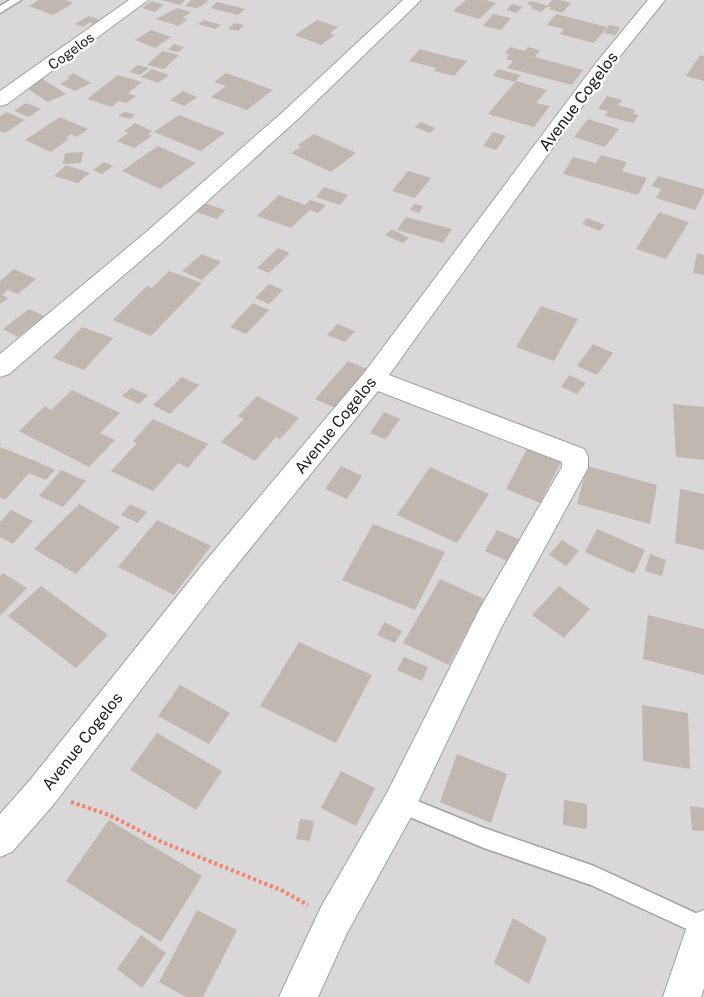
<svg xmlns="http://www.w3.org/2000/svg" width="704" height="997" font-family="'Public Sans',sans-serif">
<rect width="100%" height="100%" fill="#ece9e0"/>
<path fill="#d9d7d7" d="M0 0H704V997H0Z"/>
<path fill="#c0b8b0" d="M39 0H65L73 3 53 15 29 6Z
M161 0H185L180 5Z
M191 0H205L209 1 197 8 185 6Z
M466 0H486L496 3 479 19 453 11Z
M552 0H560L571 3 562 13 549 9 551 7 547 6Z
M152 1 164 5 154 12 142 8Z
M531 1 548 6 541 12 531 8 533 6 527 4Z
M217 2 245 9 238 15 210 8Z
M512 4 523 7 516 13 506 10Z
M177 8 191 12 182 18 188 19 179 26 156 19Z
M493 14 511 18 501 30 483 26Z
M556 14 607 27 594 43 560 34 564 29 547 25Z
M89 16 100 20 94 24 90 22 83 27 75 24Z
M204 20 221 25 215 29 198 24Z
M317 20 338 27 330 33 335 35 321 45 295 35Z
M234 23 244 25 238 31 228 29Z
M609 25 620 27 616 35 604 33Z
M151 30 171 37 155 48 135 40Z
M174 44 184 47 178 52 168 50Z
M510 47 525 51 528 47 540 50 535 57 583 70 572 85 507 68 513 61 506 59 510 54 505 53Z
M420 49 434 53 467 61 454 76 434 71 436 68 409 61Z
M162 51 179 55 164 69 147 65Z
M700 55 704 56V81L686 76Z
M137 65 149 68 140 75 129 72Z
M152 69 169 75 158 83 141 77Z
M498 69 520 75 515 82 493 76Z
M73 73 91 83 75 91 60 84 70 78 67 77Z
M226 73 273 90 247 110 211 97 226 86 214 82Z
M118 75 142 82 128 93 136 96 126 103 119 101 112 107 87 99Z
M43 79 66 94 48 102 25 87Z
M516 81 547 90 536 103 550 106 534 127 488 114Z
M183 91 197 97 184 106 170 100Z
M607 96 622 100 618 105 635 110 633 114 639 115 633 123 605 116 608 111 598 109Z
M26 103 41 109 29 117 14 111Z
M7 112 25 120 5 133 0 131V116Z
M124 112 135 114 130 119 119 116Z
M179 115 225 133 201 151 154 132Z
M60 117 88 129 77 137 71 134 66 138 69 139 51 152 25 140Z
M588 119 619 129 605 147 574 137Z
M421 122 435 128 430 133 415 127Z
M135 123 152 131 148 134 152 136 134 148 117 141 128 133 124 131Z
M493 132 506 136 496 150 483 146Z
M314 134 356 153 331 172 291 153 301 147 298 145Z
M158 146 196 163 160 189 122 171Z
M83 152 81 163 63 164 65 153Z
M601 155 627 162 622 171 647 178 638 195 563 174 573 157 596 163Z
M104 162 113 166 102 174 93 170Z
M66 165 90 173 78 183 54 176Z
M408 171 431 178 415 198 392 191Z
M658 176 704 189V193L695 210 656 198 661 189 652 186Z
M324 187 348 195 340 205 316 197Z
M279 195 305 205 310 200 326 205 318 213 310 210 291 228 257 216Z
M201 202 225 210 217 219 193 211Z
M414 204 423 206 419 213 410 210Z
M659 212 689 222 666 259 636 249Z
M406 217 452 229 443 243 397 230Z
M587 218 605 225 600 231 582 224Z
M392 229 409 238 403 243 385 235Z
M278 248 290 253 269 273 257 268Z
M697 253 704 255V275L693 273Z
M202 254 221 262 202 280 182 271Z
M14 269 36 279 18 294 8 290 2 295 8 298 0 304V281Z
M169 271 202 283 151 336 113 320 147 286 152 288Z
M269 284 283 290 269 304 255 298Z
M253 303 269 310 246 334 230 327Z
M541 306 578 319 554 361 516 347Z
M29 309 44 316 18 337 3 329Z
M337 324 355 331 345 342 327 335Z
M82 327 113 338 84 370 53 358Z
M593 344 613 353 597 375 577 366Z
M348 361 367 369 335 408 315 399Z
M569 375 586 383 577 394 561 387Z
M182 377 199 385 170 414 153 405Z
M131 388 148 395 139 404 122 396Z
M72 390 120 413 100 433 115 440 89 467 19 431 45 406 51 410Z
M257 396 299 418 280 439 276 437 255 461 221 442 244 419 238 416Z
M673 404 704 407V460L676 457Z
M384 412 400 419 386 439 370 433Z
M153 419 208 444 188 468 178 463 153 491 111 471 137 443 133 441Z
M529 445 563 458 540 503 506 489Z
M0 447 38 462 55 470 46 480 29 473 5 500 0 497Z
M341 466 362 476 347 499 325 489Z
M587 466 657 485 650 524 577 504Z
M430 467 489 494 457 543 397 515Z
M61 470 86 481 63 507 39 496Z
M680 489 704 494V550L675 543Z
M79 504 120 527 76 574 34 549Z
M130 504 147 512 138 523 121 515Z
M11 510 33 521 13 544 0 537V522Z
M157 520 211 546 174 595 118 567Z
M373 524 445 552 415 610 342 580Z
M597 529 645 550 634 574 585 552Z
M497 530 523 541 511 563 485 551Z
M562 540 579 551 566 566 549 555Z
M650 554 666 560 662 576 645 571Z
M3 573 27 588 0 616V576Z
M440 579 484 599 449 665 403 643Z
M41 586 108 635 76 668 8 616Z
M559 586 590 609 564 638 532 615Z
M648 615 704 629V675L643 659Z
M385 622 402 631 395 643 377 635Z
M299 642 372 675 336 743 260 706Z
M404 657 428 667 422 681 397 670Z
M180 685 230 713 209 744 158 716Z
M642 705 688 713 690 769 643 761Z
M157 733 222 771 196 810 130 770Z
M457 754 507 774 491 823 440 802Z
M341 771 375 788 356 826 321 808Z
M564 800 587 804V829L563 825Z
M690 806 704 808V831L692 830Z
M300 819 314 821 310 841 296 839Z
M109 820 202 876 161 942 66 881Z
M197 910 237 930 203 997H186L159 982Z
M513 918 547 938 529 984 494 963Z
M141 935 166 953 142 988 117 969Z"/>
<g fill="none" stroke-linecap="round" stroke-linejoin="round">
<g stroke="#a1a1a1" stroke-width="3">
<path id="lane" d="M10 0H21L0 13V6Z
M400 794 484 828 594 866 704 917V937L591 885 484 848 393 810 391 803 393 796Z"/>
</g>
<g stroke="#a1a1a1" stroke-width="2">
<path id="street" d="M129 0H148L7 104 0 106V91Z
M403 0H421L299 118 160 244 9 374 0 377V354L144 234 285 110Z
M648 0H665L608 71 389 375 584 449 588 456V468L501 628 412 815 347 933 318 997H279L321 907 388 791 479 610 562 467V462L378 391 223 582 54 804 12 852 0 857V814L30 780 203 564 364 373 596 63Z
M704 910V988L701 997H663L691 915Z"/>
</g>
<path stroke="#f68367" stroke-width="4" stroke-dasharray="3 3" stroke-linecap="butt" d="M71 802 109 815 162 842 281 890 308 905"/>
<use href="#lane" fill="#fff" fill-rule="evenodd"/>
<use href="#street" fill="#fff" fill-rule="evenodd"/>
</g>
<g text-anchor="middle" stroke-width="5" stroke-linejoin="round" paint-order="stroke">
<g font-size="14" fill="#1a1a1a" stroke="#fff">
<text transform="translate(71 51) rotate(-36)" y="5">Cogelos</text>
</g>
<g font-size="16" fill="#1a1a1a" stroke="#fff">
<text transform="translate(578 101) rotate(-53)" y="6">Avenue Cogelos</text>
<text transform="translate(335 425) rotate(-51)" y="6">Avenue Cogelos</text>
<text transform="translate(82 741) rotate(-52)" y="6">Avenue Cogelos</text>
</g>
</g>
</svg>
